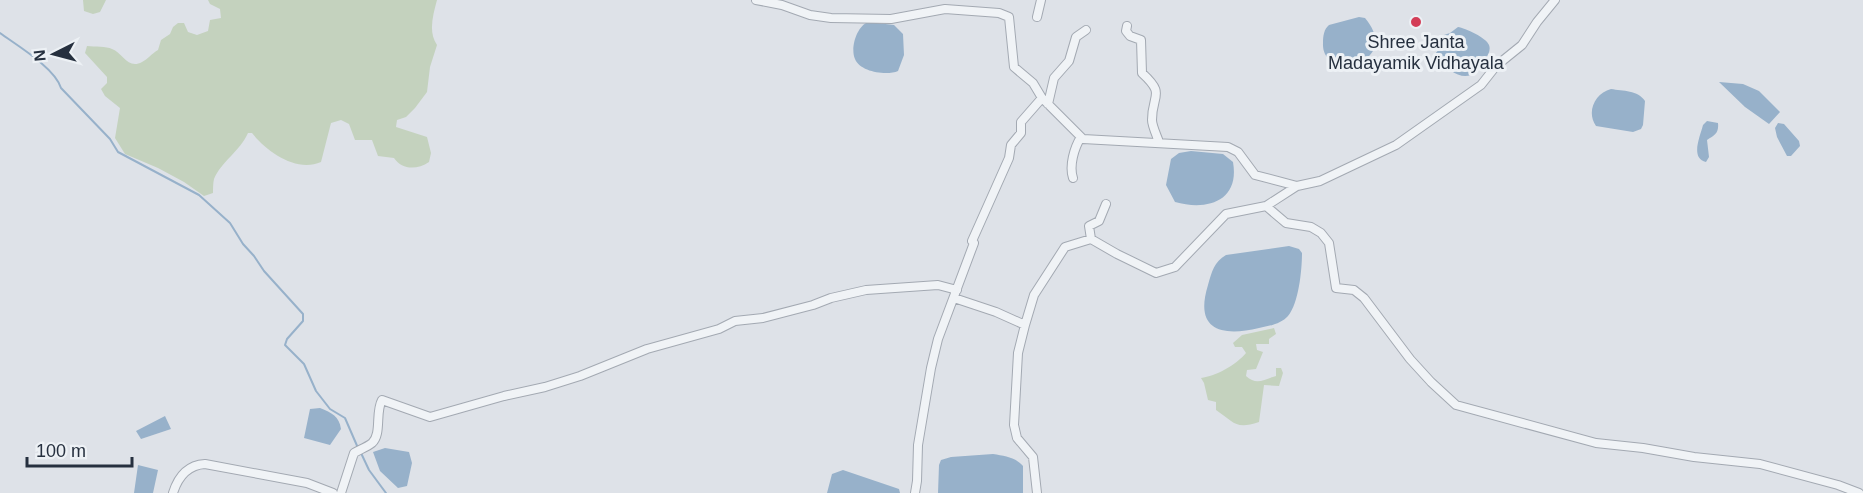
<svg xmlns="http://www.w3.org/2000/svg" width="1863" height="493" font-family="Arial,sans-serif">
<rect width="100%" height="100%" fill="#dee2e8"/>
<path fill="#c4d2be" d="M83 0H106L100 12 93 14 84 11Z
M208 0H437C433 15 428 32 437 45L430 67 427 92 415 108 406 117 397 120 396 127 427 137 431 153 429 162C417 170 402 170 394 158L378 156 372 140H355L349 124 341 120 331 123 321 162C296 173 266 151 252 133H248C240 151 221 162 214 179 213 183 213 189 213 193L204 196 184 182 158 168 125 154 115 138 120 108 105 96 101 89 107 83V77L85 53 87 46C95 47 106 46 112 49 123 53 128 70 142 62 148 59 151 54 158 50L161 40 170 34 173 27 178 23H184L188 32 197 35 208 31 210 20 221 18 220 9 210 4Z
M1274 328 1276 334 1269 339V344H1256L1257 350 1263 352 1256 369 1247 370 1246 376C1257 386 1264 379 1276 376V368H1281L1283 373 1279 386 1264 385 1259 422C1235 430 1234 422 1216 410V402L1208 400 1204 383 1201 378C1216 376 1236 365 1246 353L1242 347H1235L1233 343 1242 335Z"/>
<path fill="#97b1ca" d="M1359 17 1365 18C1404 64 1321 83 1323 43 1323 36 1324 29 1329 25Z
M868 22 894 25 903 34 904 55 898 71C887 76 860 72 855 59 850 48 857 26 868 22Z
M1458 27C1465 28 1487 38 1489 45 1491 50 1488 55 1486 58 1478 75 1466 82 1450 70 1443 65 1437 62 1435 54L1441 47 1444 35 1450 33Z
M1719 82 1743 84 1759 91 1780 112 1769 124 1745 107Z
M1611 89C1623 91 1638 90 1645 101L1643 125 1641 129 1633 132 1596 126C1586 112 1595 93 1611 89Z
M1707 121 1718 123C1719 133 1715 135 1707 140L1709 157 1706 162C1690 158 1700 137 1703 125Z
M1778 123 1784 124 1799 141 1800 146 1791 156H1787L1777 137 1775 128Z
M1191 151 1223 154 1233 162C1240 202 1206 211 1175 202L1166 185 1171 159 1179 153Z
M1289 246 1299 249 1302 253C1302 269 1299 303 1288 316 1281 324 1269 326 1259 328 1221 337 1194 330 1208 285 1212 271 1214 262 1226 255Z
M320 408C332 413 339 416 341 429L330 445 304 438 310 409Z
M165 416 171 429 141 439 136 431Z
M385 448 409 452 412 463 407 486 398 488 380 471 373 452Z
M993 454C1005 456 1015 457 1023 466V493H938L939 465 941 460 951 457Z
M138 465 158 470 153 493H134Z
M843 470 899 489 900 493H827L832 474Z"/>
<g fill="none" stroke-linecap="round" stroke-linejoin="round">
<path stroke="#97b1ca" stroke-width="2" d="M0 33C18 46 55 68 61 88L110 139 118 152 199 195 230 223 243 244 254 256 264 271 303 314V321L287 339 285 345 304 364 316 391 330 409 345 418 358 448
M361 453 369 470 386 493"/>
<g stroke="#a3a9b2" stroke-width="10">
<path id="minor" d="M756 0 782 5 810 15 831 18 891 19 945 9 999 13 1009 17 1014 67 1033 83 1042 98 1083 139 1228 147 1238 152 1255 175 1297 186
M1037 17 1041 0
M1127 26 1126 31 1130 36 1141 40 1142 73C1166 95 1152 94 1152 120 1152 126 1157 136 1159 142
M1048 104 1054 78 1069 61 1076 37 1086 30
M1073 178C1069 166 1074 148 1081 137
M1266 206 1286 223 1311 227 1321 233 1329 243 1336 288 1354 290 1364 298 1410 359 1431 382 1456 405 1596 443 1643 448 1694 457 1760 464 1838 485 1859 493
M1091 239 1089 226 1099 221 1106 204
M954 298 996 312 1025 325 1018 353 1014 425 1017 438 1033 457 1037 493
M1025 325 1034 295 1065 247 1091 239 1117 254 1156 273 1175 267 1226 214 1266 206 1297 186 1320 181 1396 145 1481 85 1496 66 1522 45 1537 22 1555 0
M173 493C178 477 188 465 205 464L307 483 333 493
M341 493 354 453C359 450 367 447 372 443 382 434 375 412 382 400L430 417 504 396 545 387 580 376 647 349 719 329 735 321 763 318 813 305 831 298 866 290 938 285 957 290
M915 493 917 481 918 445 931 368 938 339 974 243 972 241 1009 158 1011 145 1021 133V122L1042 98"/>
</g>
<use href="#minor" stroke="#f0f3f6" stroke-width="8"/>
</g>
<circle fill="#d33d57" stroke="#edf1f5" stroke-width="2" cx="1416" cy="22" r="6"/>
<g text-anchor="middle" stroke-width="6" stroke-linejoin="round" paint-order="stroke">
<g font-size="18" fill="#26303f" stroke="#edf1f5">
<text x="1416" y="48">Shree Janta<tspan x="1416" dy="21">Madayamik Vidhayala</tspan></text>
</g>
</g>
<g transform="translate(54 54) rotate(264)" stroke="#edf1f5" stroke-width="4.5" paint-order="stroke">
<path d="M0-4.5L10 22L0 15L-10 22Z" fill="#26303f"/>
<text y="-9" font-size="16" font-weight="bold" text-anchor="middle" fill="#26303f">N</text>
</g>
<path d="M27 457v9h105v-9" fill="none" stroke="#26303f" stroke-width="3"/>
<text x="36" y="457" font-size="18" fill="#26303f" stroke="#edf1f5" stroke-width="4.5" paint-order="stroke">100 m</text>
</svg>
